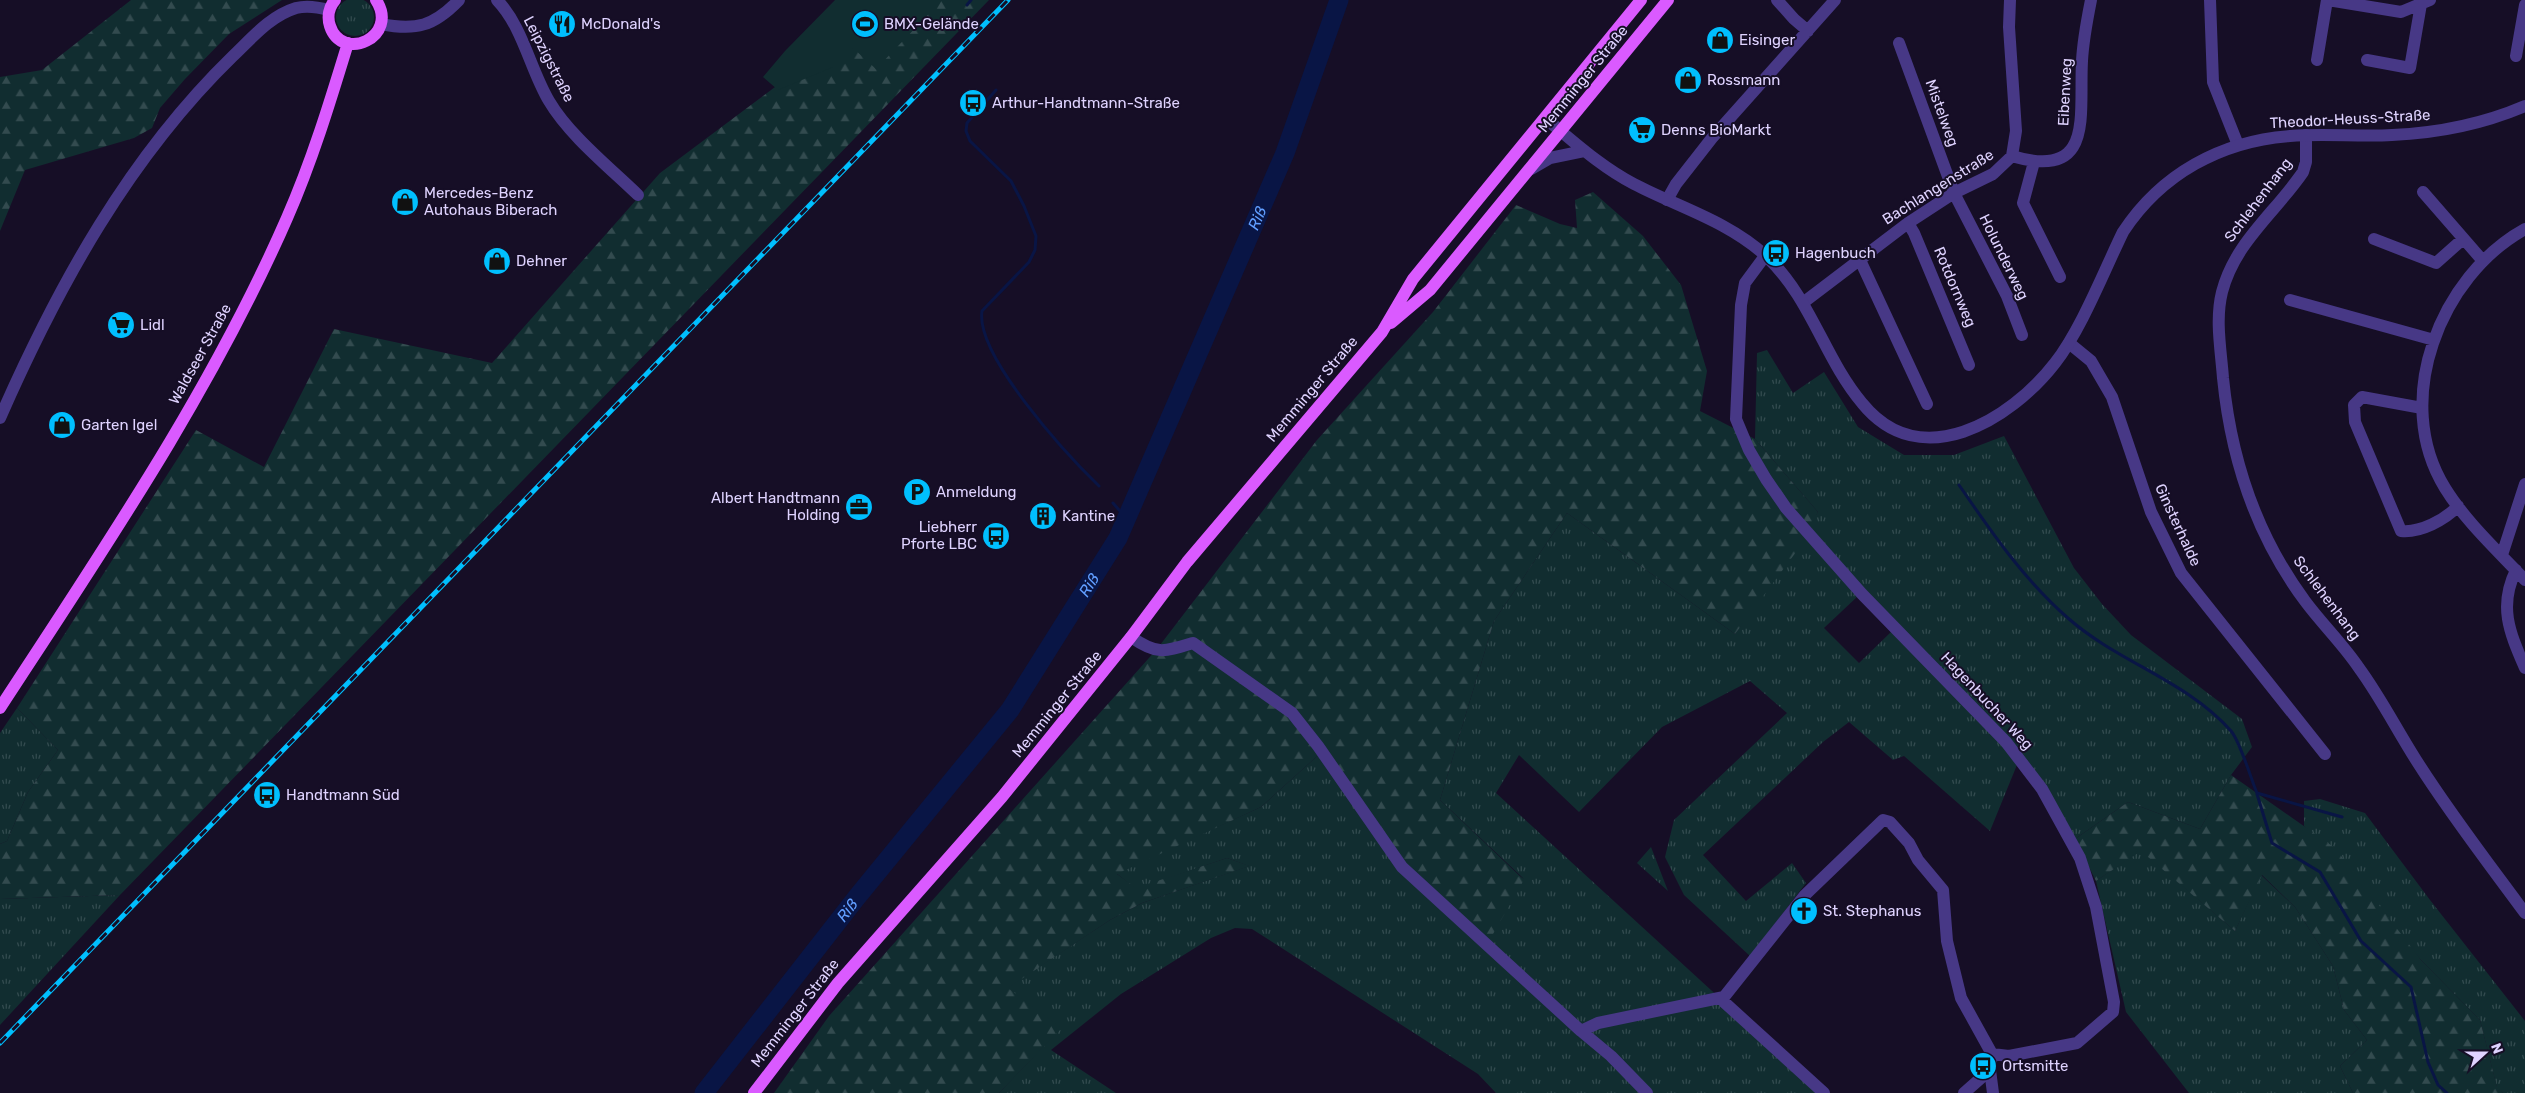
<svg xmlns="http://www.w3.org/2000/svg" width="2525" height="1093" font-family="Rubik,sans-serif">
<defs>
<pattern id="grass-tufts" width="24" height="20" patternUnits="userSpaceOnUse" patternTransform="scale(1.25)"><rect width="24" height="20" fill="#112d30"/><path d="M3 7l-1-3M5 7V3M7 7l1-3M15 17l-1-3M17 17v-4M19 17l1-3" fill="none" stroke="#334b4f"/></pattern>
<pattern id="forest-firs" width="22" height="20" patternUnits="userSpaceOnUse" patternTransform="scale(1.25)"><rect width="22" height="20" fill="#112d30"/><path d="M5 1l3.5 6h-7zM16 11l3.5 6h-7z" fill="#334b4f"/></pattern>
</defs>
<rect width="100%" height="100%" fill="#160e26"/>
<path fill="url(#grass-tufts)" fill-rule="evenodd" d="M336 17a19 19 0 1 1 38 0a19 19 0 1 1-38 0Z
M1767 350 1793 393 1824 372 1858 427 1904 455H1954L2004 436 2074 568 2102 604 2131 635 2242 719 2252 747 2231 775 2200 829 2128 802 2075 839 2021 755 1990 831 1904 756 1893 760 1849 722 1823 742 1703 855 1746 901 1792 863 1806 883 1750 956 1684 895 1665 857 1674 820 1787 713 1750 681 1662 727 1579 812 1519 755 1496 793 1819 1089 1815 1093H1496L1478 1074 1252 929 1235 928 1211 938 1121 994 1051 1050 1116 1093H999L1061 1028 1007 988 1110 920 1142 903 1249 866 1227 858 1136 889 1116 873 1261 807 1325 749 1524 879 1440 800 1494 621 1567 513 1735 634 1818 512 1755 439 1757 353ZM1858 596 1891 632 1859 663 1824 628Z
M17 708 58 750 28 792 7 841 0 844V733Z
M2320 799 2365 813 2430 900 2525 1021V1093H2503L2497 1088 2480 1020 2421 960 2304 826V801Z
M1651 847 1668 891 1637 863Z
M2141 850 2235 931 2261 875 2295 907 2333 966 2344 1010 2367 1040 2340 1066 2353 1093H2189L2126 1012 2096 881Z
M120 895 0 1025V899Z"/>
<path fill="url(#forest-firs)" d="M131 0H282L229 34 185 79 160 108 152 128 134 138 25 170 0 231V77L42 70Z
M919 0H989L120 895 0 899V844L7 841 28 792 58 750 17 708 196 430 264 467 334 329 492 363 660 173 815 57Z
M1593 192 1643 236 1681 285 1707 371 1700 411 1755 439 1818 512 1799 548 1735 634 1567 513 1494 621 1440 800 1524 880 1489 941 1408 865 1325 749 1261 807 1117 874 1136 888 1227 858 1250 866 1142 903 1110 920 1008 988 1062 1028 999 1093H774L829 1016 1157 649 1317 440 1433 312 1516 205 1560 224 1577 228 1575 200Z
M2231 775 2335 848 2421 960 2480 1020 2497 1087 2503 1093H2353L2340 1066 2367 1040 2344 1010 2333 966 2295 907 2262 875 2235 931 2141 851 2096 881 2075 839 2128 802 2200 829Z"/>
<path fill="#112d30" d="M835 0H942L876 69 853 48 833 67 778 90 763 77 785 51Z"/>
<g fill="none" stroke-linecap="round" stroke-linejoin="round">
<path stroke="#091545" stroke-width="3" d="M967 5 971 0
M996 90 967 123 966 131 970 141 1011 181 1024 206 1036 236 1035 250 1029 262 982 311C975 355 1067 455 1099 486
M1959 485C1992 533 2025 581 2069 619 2118 662 2187 681 2231 731 2240 741 2251 779 2257 793L2342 817
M1113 503 1126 518
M2257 794 2272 843 2320 872 2361 941 2411 987 2428 1062 2438 1085 2447 1093"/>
<path stroke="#091545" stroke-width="19" id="s1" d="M704 1093 857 897 1010 710 1118 538 1285 153 1339 0"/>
<path stroke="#473886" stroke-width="12" d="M497 0C523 27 530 69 549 101 569 135 609 167 638 195
M1777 0 1794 19 1808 31
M2210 0 2213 82 2238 145
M2328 0 2401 12 2430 0
M381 24C416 31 434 26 459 0
M1899 43 1954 193 2007 296 2022 335
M2516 56 2525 5
M2317 60 2327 0
M2367 60 2410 68 2421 4
M2306 135V162L2303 172C2275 213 2235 242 2222 292 2215 320 2221 350 2223 378 2231 459 2256 535 2305 601 2322 624 2343 644 2359 668 2381 698 2398 732 2418 763 2451 815 2489 864 2525 913
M2012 156C2095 181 2079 115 2082 61 2083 41 2087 20 2091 0
M2034 162 2023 203 2060 277
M2423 192 2483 261
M1667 200 1676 184 1712 138 1835 0
M1908 223 1914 233 1969 365
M2525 229C2440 276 2391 401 2445 488 2466 522 2498 551 2525 580
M2374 239 2436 263 2463 239
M1765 256 1745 283 1741 305 1736 419 1749 450 1766 479 1786 508 1862 594 2006 742 2042 789 2080 858 2096 907 2114 1002 2113 1012 2077 1043 2009 1056 1992 1054
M1860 260 1927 404
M2290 300 2434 340
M1804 302 1908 223 1954 193 1993 174 2012 156 2016 131 2009 27 2010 0
M2069 343 2091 361 2112 397 2151 512 2181 573 2325 754
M2422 408 2362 397 2354 405 2355 422 2401 531C2420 533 2445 520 2458 506
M0 418C58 286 129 157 233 56 252 38 270 16 296 8 307 5 318 7 329 10
M2502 555 2525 484
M2516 570C2498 607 2510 633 2525 668
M1131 637C1157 655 1164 652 1193 643L1292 713 1318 746 1402 867 1581 1031 1611 1056 1647 1093
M1581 1031 1598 1023 1724 997
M1992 1054 1990 1070 1993 1093
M1824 1093 1724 1002V997L1805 895 1883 820 1890 822 1909 843 1918 860 1943 890 1947 941 1961 998 1992 1054
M1964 1093 1990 1070"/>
<path stroke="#473886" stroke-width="12" d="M1545 118C1573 141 1601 167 1634 184 1678 207 1728 221 1766 256 1811 298 1824 358 1862 403 1920 475 2010 421 2055 363 2081 330 2104 271 2123 232 2161 174 2221 141 2290 136 2324 133 2358 137 2392 135 2438 133 2483 124 2525 106
M1531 169 1550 158 1584 151"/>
<path stroke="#da5aff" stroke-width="12" d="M335 0C329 7 327 17 330 26 342 63 400 37 376 0
M1391 323 1430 290 1668 0
M0 708C103 550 211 392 287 218 312 161 330 102 348 43
M754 1093 838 983 1002 797 1131 637 1187 562 1382 332 1413 279 1641 0"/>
<g stroke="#00bffe" stroke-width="5">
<path id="rail" d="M0 1043 1008 0"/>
</g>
<use href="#rail" stroke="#160e26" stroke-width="3" stroke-dasharray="9" stroke-linecap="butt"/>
</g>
<defs>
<g id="restaurant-disc" transform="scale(1.4375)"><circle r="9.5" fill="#00bffe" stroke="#160e26"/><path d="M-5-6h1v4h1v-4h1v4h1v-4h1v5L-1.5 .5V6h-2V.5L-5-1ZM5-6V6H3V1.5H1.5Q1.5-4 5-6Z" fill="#111"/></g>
<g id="stadium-disc" transform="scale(1.4375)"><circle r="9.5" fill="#00bffe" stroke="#160e26"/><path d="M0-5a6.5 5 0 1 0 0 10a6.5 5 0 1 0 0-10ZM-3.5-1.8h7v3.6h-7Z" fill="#111"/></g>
<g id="shop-disc" transform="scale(1.4375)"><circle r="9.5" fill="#00bffe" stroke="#160e26"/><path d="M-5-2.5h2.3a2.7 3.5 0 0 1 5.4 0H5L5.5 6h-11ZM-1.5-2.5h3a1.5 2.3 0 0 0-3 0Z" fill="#111"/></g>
<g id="bus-disc" transform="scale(1.4375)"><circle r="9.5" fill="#00bffe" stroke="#160e26"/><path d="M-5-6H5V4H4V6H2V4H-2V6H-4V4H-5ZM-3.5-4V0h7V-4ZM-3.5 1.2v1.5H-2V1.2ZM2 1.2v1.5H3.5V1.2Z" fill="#111"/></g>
<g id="supermarket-disc" transform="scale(1.4375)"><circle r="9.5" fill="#00bffe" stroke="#160e26"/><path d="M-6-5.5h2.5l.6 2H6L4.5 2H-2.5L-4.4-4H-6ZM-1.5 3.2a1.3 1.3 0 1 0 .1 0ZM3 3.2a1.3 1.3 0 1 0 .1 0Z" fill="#111"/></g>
<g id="parking-disc" transform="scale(1.4375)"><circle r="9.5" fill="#00bffe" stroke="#160e26"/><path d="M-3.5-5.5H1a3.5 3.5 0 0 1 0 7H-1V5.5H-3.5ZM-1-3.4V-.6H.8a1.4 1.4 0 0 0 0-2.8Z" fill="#111"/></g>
<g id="office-disc" transform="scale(1.4375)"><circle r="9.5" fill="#00bffe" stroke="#160e26"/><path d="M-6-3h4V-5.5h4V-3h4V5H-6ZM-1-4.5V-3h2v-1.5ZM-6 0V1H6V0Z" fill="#111"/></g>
<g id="building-disc" transform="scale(1.4375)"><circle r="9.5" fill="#00bffe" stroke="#160e26"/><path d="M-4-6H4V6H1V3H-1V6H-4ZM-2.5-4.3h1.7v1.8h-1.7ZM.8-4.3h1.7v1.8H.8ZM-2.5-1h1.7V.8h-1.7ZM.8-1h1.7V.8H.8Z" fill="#111"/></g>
<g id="church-disc" transform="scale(1.4375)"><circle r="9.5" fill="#00bffe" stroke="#160e26"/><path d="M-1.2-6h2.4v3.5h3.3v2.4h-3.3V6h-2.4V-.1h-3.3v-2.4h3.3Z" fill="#111"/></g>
</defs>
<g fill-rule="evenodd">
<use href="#restaurant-disc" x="562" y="24"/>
<use href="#stadium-disc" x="865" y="24"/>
<use href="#shop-disc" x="1720" y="40"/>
<use href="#shop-disc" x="1688" y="80"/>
<use href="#bus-disc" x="973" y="103"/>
<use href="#supermarket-disc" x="1642" y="130"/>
<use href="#shop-disc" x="405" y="202"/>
<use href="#bus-disc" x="1776" y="253"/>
<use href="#shop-disc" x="497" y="261"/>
<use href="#supermarket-disc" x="121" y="325"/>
<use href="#shop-disc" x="62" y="425"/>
<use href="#parking-disc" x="917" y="492"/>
<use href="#office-disc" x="859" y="507"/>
<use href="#building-disc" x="1043" y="516"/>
<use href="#bus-disc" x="996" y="536"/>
<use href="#bus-disc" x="267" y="795"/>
<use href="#church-disc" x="1804" y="911"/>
<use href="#bus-disc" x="1983" y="1066"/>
</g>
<g text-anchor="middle" stroke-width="4" stroke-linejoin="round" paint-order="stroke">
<g font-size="15" fill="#dfd3ff" stroke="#160e26" text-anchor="start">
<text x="581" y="29">McDonald's</text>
<text x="884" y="29">BMX-Gelände</text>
<text x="1739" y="45">Eisinger</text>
<text x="1707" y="85">Rossmann</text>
<text x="992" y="108">Arthur-Handtmann-Straße</text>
<text x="1661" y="135">Denns BioMarkt</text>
<text x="424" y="198">Mercedes-Benz<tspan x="424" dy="17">Autohaus Biberach</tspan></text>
<text x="1795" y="258">Hagenbuch</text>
<text x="516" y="266">Dehner</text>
<text x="140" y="330">Lidl</text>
<text x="81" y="430">Garten Igel</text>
<text x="936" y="497">Anmeldung</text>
<text x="840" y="503" text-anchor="end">Albert Handtmann<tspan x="840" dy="17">Holding</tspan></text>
<text x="1062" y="521">Kantine</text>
<text x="977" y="532" text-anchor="end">Liebherr<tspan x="977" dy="17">Pforte LBC</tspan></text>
<text x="286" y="800">Handtmann Süd</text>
<text x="1823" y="916">St. Stephanus</text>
<text x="2002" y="1071">Ortsmitte</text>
</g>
<g font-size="15" fill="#dfd3ff" stroke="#160e26">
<text transform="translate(549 59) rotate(63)" y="5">Leipzigstraße</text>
<text transform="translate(1583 79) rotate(-51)" y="5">Memminger Straße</text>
<text transform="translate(2065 92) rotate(-87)" y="5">Eibenweg</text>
<text transform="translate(1942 113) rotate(70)" y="5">Mistelweg</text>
<text transform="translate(2350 119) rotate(-3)" y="5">Theodor-Heuss-Straße</text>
<text transform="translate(1938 187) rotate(-32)" y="5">Bachlangenstraße</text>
<text transform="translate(2258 200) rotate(-53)" y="5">Schlehenhang</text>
<text transform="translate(2004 257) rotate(64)" y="5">Holunderweg</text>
<text transform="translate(1955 287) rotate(67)" y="5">Rotdornweg</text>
<text transform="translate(200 354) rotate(-61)" y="5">Waldseer Straße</text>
<text transform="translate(1312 389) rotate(-50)" y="5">Memminger Straße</text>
<text transform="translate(2178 525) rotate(65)" y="5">Ginsterhalde</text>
<text transform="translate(2327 598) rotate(53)" y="5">Schlehenhang</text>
<text transform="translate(1987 701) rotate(47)" y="5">Hagenbucher Weg</text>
<text transform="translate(1057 704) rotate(-51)" y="5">Memminger Straße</text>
<text transform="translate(795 1013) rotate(-52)" y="5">Memminger Straße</text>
</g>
<g font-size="16" font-style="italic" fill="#619eff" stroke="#160e26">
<text dy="6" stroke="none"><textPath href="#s1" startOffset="1042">Riß</textPath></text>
<text dy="6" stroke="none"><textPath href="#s1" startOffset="638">Riß</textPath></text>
<text dy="6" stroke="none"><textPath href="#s1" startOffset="232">Riß</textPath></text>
</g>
</g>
<g transform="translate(2485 1053) rotate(69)" stroke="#160e26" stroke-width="4" paint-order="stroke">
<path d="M0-4L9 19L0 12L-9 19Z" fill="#dfd3ff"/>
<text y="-8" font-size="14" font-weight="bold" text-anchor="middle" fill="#dfd3ff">N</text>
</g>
</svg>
